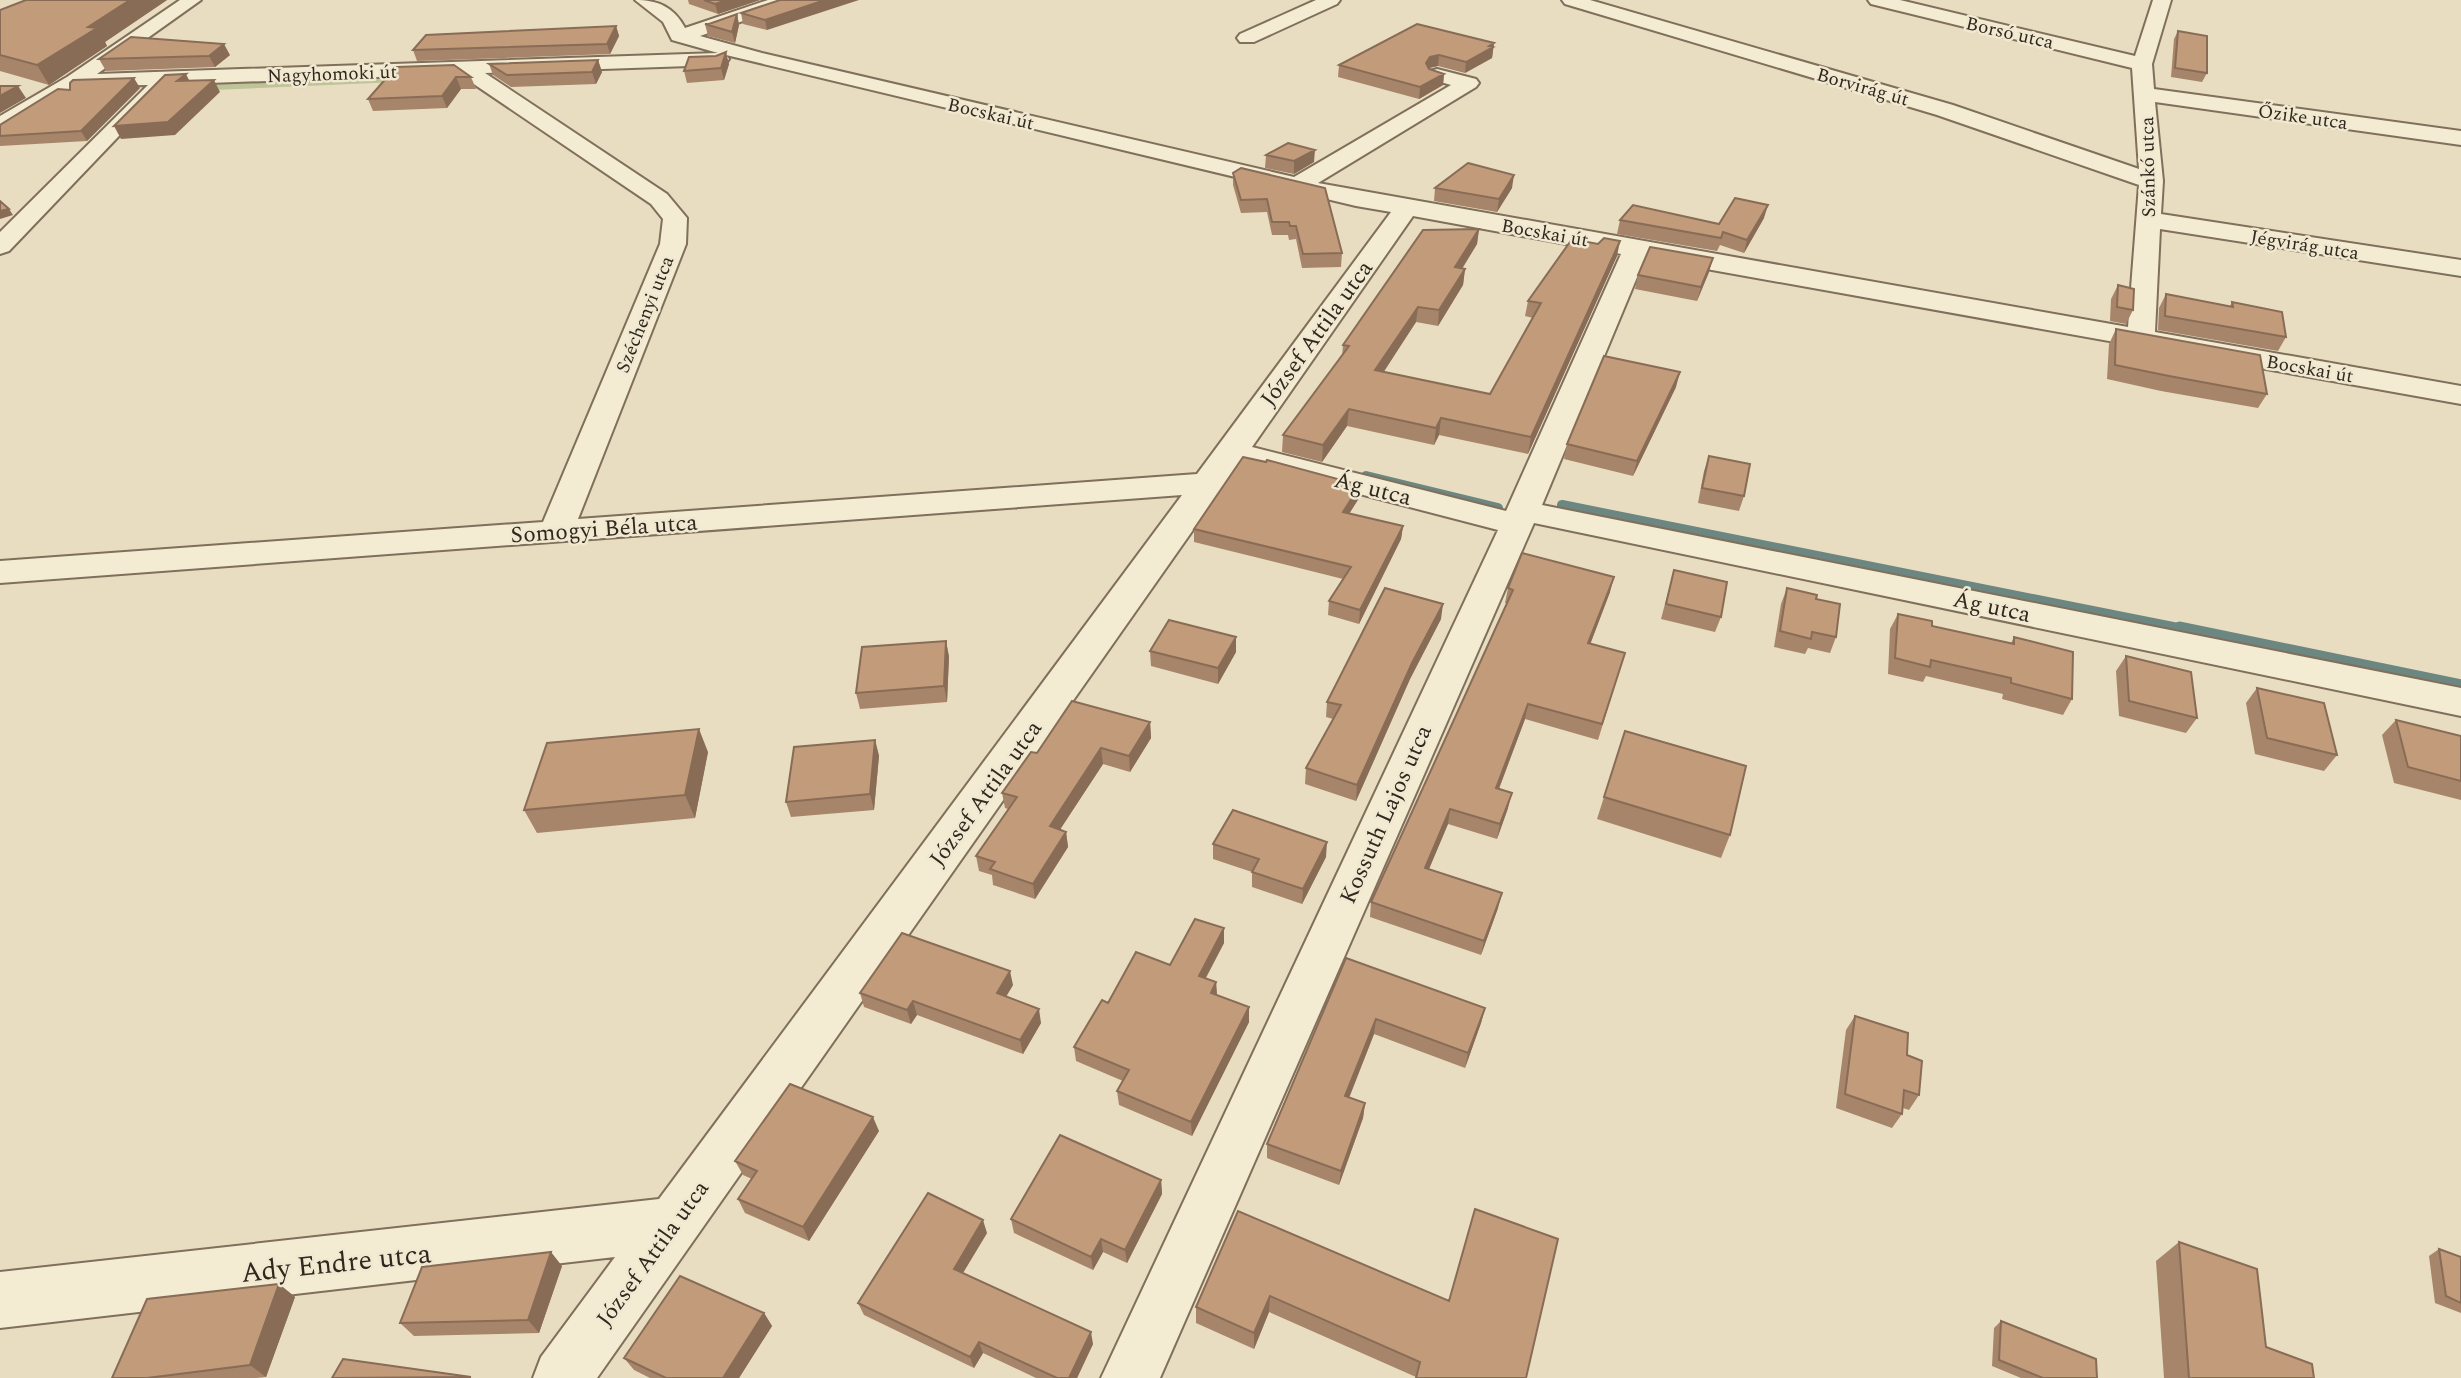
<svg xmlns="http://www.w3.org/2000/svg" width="2461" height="1378" font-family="Spectral,serif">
<rect width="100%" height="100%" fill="#e8ddc1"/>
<path fill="#bdc497" d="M463 73 466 79 167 92 176 83Z"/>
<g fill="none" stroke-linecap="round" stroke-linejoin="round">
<path stroke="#6c8781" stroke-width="10" d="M1366 476 1498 508
M1562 505 2188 630"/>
<path stroke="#6c8781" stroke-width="13" d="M2180 628 2461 686"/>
<g stroke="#7f6f5b" stroke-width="4">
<path id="minor" d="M180 0H201L97 74 718 53 672 40 663 22 635 0C658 0 674 7 685 28L768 0H795L792 4 700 36 762 53 1294 177 1451 85 1430 79 1427 75 1430 71 1437 69 1476 79 1479 83 1476 87 1318 183 2128 327 2139 185 1937 115 1565 4 1562 0H1590L1953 105 2139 169 2132 68 1871 4 1868 0H1900L2135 56 2153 0H2171L2152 64 2154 89 2461 131V145L2155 102 2163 181 2161 214 2461 260V276L2160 229 2155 332 2461 386V404L1645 258 1542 505 2461 688V716L1534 523 1160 1378H1101L1498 530 1240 463 597 1378H533L541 1357 615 1257 0 1328V1272L659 1199 1182 495 0 583V561L543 522 660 244 663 219 651 204 459 74 155 85 162 90 159 94 9 251 0 254V232L148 85 80 86 8 130 0 132V116L67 77ZM726 55 1356 206 1391 212 1197 474 578 519 686 244 687 218 667 194 485 73 719 65 726 63 729 59ZM1413 216 1621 254 1506 511 1252 447Z
M1316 0H1340L1337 4 1254 42H1240L1237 38 1240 34Z"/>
</g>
<use href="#minor" fill="#f4ebd3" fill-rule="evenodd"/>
</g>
<path fill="#a7856a" d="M26 0H167L105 42 107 46 49 85 0 71V10Z
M688 0H760L718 14 689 4Z
M780 0 767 30 743 24 741 13Z
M737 14 739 25 735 43 708 36 705 24H709Z
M616 26 619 36 610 54 417 61 413 50Z
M2178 31 2207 73 2202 82 2171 77 2174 39Z
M1494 43 1492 58 1465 73 1438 66 1429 68 1444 74 1443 85 1419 99 1338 77 1339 65Z
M230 55 215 67 106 71 99 59Z
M598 60 602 72 596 84 511 87 493 75 489 64Z
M729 64 724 80 687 83 684 71Z
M396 67 471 77 476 89H461L447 108 373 111 368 99Z
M140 88 87 141 0 146V136Z
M1266 155 1314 162 1294 174 1265 168Z
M1233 173 1342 253 1341 267 1302 268 1296 239 1289 240 1288 235H1272L1267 212 1241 213 1233 185Z
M1435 188H1512L1497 212 1434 201Z
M1764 218 1744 253 1720 245 1717 251 1617 234 1620 220 1719 224Z
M1479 229 1477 244 1462 269H1465L1463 285 1438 326 1416 322 1383 372 1490 394 1533 318 1525 316 1528 301 1617 256 1528 454 1439 435 1434 445 1347 426 1322 462 1282 452 1283 435 1342 356 1343 345Z
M1709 272 1697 301 1635 289 1638 275Z
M2118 285 2133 310 2126 324 2110 321 2111 299Z
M2166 294 2230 306 2232 302 2286 337 2278 351 2158 330 2159 308Z
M2116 329 2267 394 2258 408 2161 391 2107 379 2109 344Z
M1676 387 1633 476 1564 459 1567 444Z
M1709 456 1744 496 1739 511 1698 503 1704 471Z
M1359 498 1349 514 1403 526 1401 539 1359 624 1328 615 1329 601 1343 579 1194 542V529Z
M1674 570 1721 617 1715 632 1661 619Z
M1508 588 1610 592 1590 644 1625 653 1598 740 1525 719 1499 789 1508 808 1497 839 1448 824 1429 869 1498 908 1481 955 1370 917 1371 902 1507 603H1505Z
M1787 588 1816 599 1836 637 1830 653 1808 648 1805 654 1774 647 1781 604Z
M1898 614 1932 626 2011 643 2014 637 2072 699 2063 715 2002 699 2003 694 1926 676 1923 682 1888 674 1890 629Z
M1441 619 1410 679 1356 801 1305 784 1306 768 1333 719 1326 717 1327 702Z
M946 641 949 657 947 702 860 709 856 693Z
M1150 651 1236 652 1218 684 1151 666Z
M2126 656 2197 718 2186 733 2119 716 2116 671Z
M2257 688 2337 755 2324 771 2255 754 2246 703Z
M2396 720 2461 736V800L2394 783 2382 735Z
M1150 722 1151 738 1130 772 1103 764 1060 829 1066 832 1068 847 1035 899 993 885 992 875 979 871 976 856 1008 809 1005 808 1002 793 1037 753Z
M875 740 879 756 874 810 791 817 786 802Z
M708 752 695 818 537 833 524 810Z
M1604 797 1730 835 1721 858 1597 819Z
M1213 844 1326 857 1302 904 1252 887V872L1213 859Z
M1224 928V943L1206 978 1216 982 1217 995 1249 1022 1192 1136 1119 1105 1117 1091 1123 1081 1076 1061 1074 1047 1108 1003 1170 965Z
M1346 958 1485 1008 1481 1023 1465 1068 1374 1034 1349 1097 1365 1103 1363 1118 1339 1185 1267 1158V1144Z
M1013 985 1006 996 1041 1023 1023 1054 917 1015 911 1024 864 1007 860 993Z
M1855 1016 1907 1055 1919 1095 1909 1110 1903 1108 1902 1114 1892 1128 1836 1108 1846 1030Z
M879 1131 809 1241 745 1213 738 1199 752 1179 743 1175 735 1161Z
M1161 1180 1162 1194 1127 1263 1103 1252 1093 1270 1014 1233 1011 1219Z
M1238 1211 1449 1301 1558 1239 1416 1377 1269 1312 1254 1349 1196 1323V1307Z
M987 1233 963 1273 1093 1344 1077 1378H1036L983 1353 974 1368 864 1315 858 1303Z
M2179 1242 2266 1347 2314 1378H2164L2156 1261Z
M2439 1249 2461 1257V1313L2435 1303 2429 1256Z
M562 1266 539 1333 414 1336 400 1323Z
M279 1284 295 1297 266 1377 257 1378H112Z
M764 1313 772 1326 739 1378H650L634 1370 624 1358Z
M2001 1321 2097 1378H2021L1992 1366 1994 1328Z"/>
<path fill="#886c56" d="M130 0H167L105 42 107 46 49 85 37 65 88 27Z
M727 0H760L718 14 715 4Z
M825 0H859L767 30 765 20Z
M737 14 739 25 735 43 732 32Z
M616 26 619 36 610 54 607 44Z
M1494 43 1492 58 1465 73 1466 62Z
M224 44 230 55 215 67 209 56Z
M726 52 729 64 724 80 721 68Z
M1439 55 1438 66 1429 68 1426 63 1430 57Z
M598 60 602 72 596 84 592 72Z
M186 74 192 86 177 81Z
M1444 74 1443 85 1419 99 1420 87Z
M456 77 461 89 447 108 442 96Z
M134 78 140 88 87 141 81 131Z
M214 80 220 92 175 135 121 139 114 126Z
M18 86 26 98 0 113V96Z
M1315 150 1314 162 1294 174V161Z
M1514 175 1512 188 1497 212 1499 199Z
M1768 205 1764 218 1744 253 1747 240Z
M9 209 13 215 0 219V211Z
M1479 229 1477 244 1453 283 1455 267Z
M1620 241 1617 256 1528 454 1531 437Z
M1713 258 1709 272 1697 301 1701 287Z
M1465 269 1463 285 1438 326 1439 310Z
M1418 307 1416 322 1374 387 1375 370Z
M1680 372 1676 387 1633 476 1637 461Z
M1349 409 1347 426 1322 462 1323 445Z
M1441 418 1439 435 1434 445 1436 428Z
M1360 485 1359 498 1342 525 1343 512Z
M1403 526 1401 539 1359 624 1360 610Z
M1614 577 1610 592 1585 658 1588 643Z
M1443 604 1441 619 1410 679 1356 801 1357 785 1412 663Z
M1236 637V652L1218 684V668Z
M946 641 949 657 947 702 944 686Z
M1528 704 1525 719 1493 804 1496 788Z
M1150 722 1151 738 1130 772 1129 756Z
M699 729 708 752 695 818 685 795Z
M875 740 879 756 874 810 870 794Z
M1101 748 1103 764 1052 842 1050 826Z
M1512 793 1508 808 1497 839 1500 824Z
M1450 809 1448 824 1423 883 1425 868Z
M1066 832 1068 847 1035 899 1033 884Z
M1327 842 1326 857 1302 904 1303 889Z
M1502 893 1498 908 1481 955 1484 941Z
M1224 928V943L1199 990V976Z
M1010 971 1013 985 1000 1007 997 993Z
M1216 982 1217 997 1211 993Z
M913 1001 917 1015 911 1024 907 1010Z
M1249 1007V1022L1192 1136 1191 1122Z
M1485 1008 1481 1023 1465 1068 1468 1053Z
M1039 1009 1041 1023 1023 1054 1020 1040Z
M1376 1019 1374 1034 1344 1111 1345 1096Z
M1365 1103 1363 1118 1339 1185 1341 1171Z
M873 1117 879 1131 809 1241 803 1227Z
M1161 1180 1162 1194 1127 1263 1125 1250Z
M983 1220 987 1233 958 1281 954 1269Z
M1101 1239 1103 1252 1093 1270 1091 1257Z
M551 1252 562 1266 539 1333 528 1320Z
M279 1284 295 1297 266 1377 250 1365Z
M1270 1296 1269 1312 1254 1349V1333Z
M764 1313 772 1326 739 1378H723Z
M1091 1332 1093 1344 1077 1378H1069Z
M979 1342 983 1353 974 1368 970 1357Z"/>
<path fill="#c29b7b" stroke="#886c56" stroke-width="2" d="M26 0H130L88 27 97 28 37 65 0 55V10Z
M704 0H727L715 4Z
M780 0H825L765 20 741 13Z
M737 14 732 32 705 24H709Z
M1417 24 1494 43 1489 46 1493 47 1466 62 1439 55 1430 57 1426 63 1429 69 1444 74 1420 87 1339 65Z
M616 26 607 44 413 50 426 35Z
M2178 31 2207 36V73L2175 68Z
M131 37 224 44 209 56 99 59Z
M726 52 721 68 684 71 689 57 716 56Z
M598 60 592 72 507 75 489 64Z
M454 65 471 77H456L442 96 368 99 396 67Z
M186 74 177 81 214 80 168 122 114 126 165 75Z
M134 78 81 131 0 136V125L58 89 70 90V83L73 80Z
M0 86H18L0 96Z
M1288 143 1315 150 1294 161 1266 155Z
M1468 163 1514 175 1499 199 1435 188Z
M1241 168 1325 188 1342 253 1303 254 1296 226H1290L1289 222H1272L1267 199 1241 200 1233 173Z
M1735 198 1768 205 1747 240 1723 232 1721 238 1620 220 1633 205 1719 224Z
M0 201 9 209 0 211Z
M1479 229 1455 267 1465 269 1439 310 1418 307 1375 370 1490 394 1541 303 1528 301 1572 239 1598 244 1604 238 1620 241 1531 437 1441 418 1436 428 1349 409 1323 445 1283 435 1349 346 1343 345 1423 230Z
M1650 247 1713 258 1701 287 1638 275Z
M2118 285 2134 289 2133 310 2117 307Z
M2166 294 2233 307 2232 302 2282 312 2286 337 2165 316Z
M2116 329 2260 355 2267 394 2169 376 2115 365Z
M1604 356 1680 372 1637 461 1567 444Z
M1709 456 1750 464 1744 496 1702 488Z
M1243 457 1266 462 1267 460 1360 485 1343 512 1403 526 1360 610 1329 601 1351 567 1194 529Z
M1522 553 1614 577 1588 643 1625 653 1602 724 1528 704 1496 788 1512 793 1500 824 1450 809 1425 868 1502 893 1484 941 1371 902 1513 590 1508 588Z
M1674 570 1727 582 1721 617 1666 604Z
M1385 588 1443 604 1412 663 1357 785 1306 768 1341 705 1327 702Z
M1787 588 1817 595 1816 599 1840 604 1836 637 1812 632 1811 639 1780 631Z
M1898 614 1932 621V626L2014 644V637L2073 652 2072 699 2011 683V678L1931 660 1930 667 1895 658Z
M1169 620 1236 637 1218 668 1150 651Z
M946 641 944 686 856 693 862 647Z
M2126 656 2191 672 2197 718 2129 701Z
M2257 688 2324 703 2337 755 2267 738Z
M1072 701 1150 722 1129 756 1101 748 1050 826 1066 832 1033 884 990 869 995 862 976 856 1017 797 1002 793 1031 752 1037 753Z
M2396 720 2461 736V781L2408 767Z
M699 729 685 795 524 810 547 743Z
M1625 731 1746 766 1730 835 1604 797Z
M875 740 870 794 786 802 794 747Z
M1233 810 1327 842 1303 889 1252 872 1259 859 1213 844Z
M1195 919 1224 928 1199 976 1216 982 1211 993 1249 1007 1191 1122 1117 1091 1129 1070 1074 1047 1102 1000 1108 1003 1136 952 1170 965Z
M902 933 1010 971 997 993 1039 1009 1020 1040 913 1001 907 1010 860 993Z
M1346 958 1485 1008 1468 1053 1376 1019 1345 1096 1365 1103 1341 1171 1267 1144Z
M1855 1016 1908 1033 1907 1055 1922 1061 1919 1095 1904 1090 1902 1114 1845 1094Z
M790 1084 873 1117 803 1227 738 1199 757 1171 735 1161Z
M1060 1135 1161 1180 1125 1250 1101 1239 1091 1257 1011 1219Z
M928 1193 983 1220 954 1269 1091 1332 1069 1378H1057L979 1342 970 1357 858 1303Z
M1475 1209 1558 1239 1526 1378H1416L1420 1362 1270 1296 1254 1333 1196 1307 1238 1211 1449 1301Z
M2179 1242 2257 1269 2266 1347 2312 1364 2314 1378H2189Z
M2439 1249 2461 1257V1303L2446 1296Z
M551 1252 528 1320 400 1323 422 1267Z
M680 1276 764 1313 723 1378H666L624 1358Z
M279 1284 250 1365 147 1378H112L147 1299Z
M2001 1321 2096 1359 2097 1378H2043L1999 1360Z
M343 1359 471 1377 332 1378Z"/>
<g text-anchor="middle" stroke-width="5" stroke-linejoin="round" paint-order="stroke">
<g font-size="19" fill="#30271d" stroke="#f0e8d0">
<text transform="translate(2010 32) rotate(13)" y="7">Borsó utca</text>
<text transform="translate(332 73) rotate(-2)" y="7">Nagyhomoki út</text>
<text transform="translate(1863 86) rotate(16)" y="7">Borvirág út</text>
<text transform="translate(991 113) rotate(13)" y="7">Bocskai út</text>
<text transform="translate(2303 116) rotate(8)" y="7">Őzike utca</text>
<text transform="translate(2147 167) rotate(-91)" y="7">Szánkó utca</text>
<text transform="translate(1545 232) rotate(10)" y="7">Bocskai út</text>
<text transform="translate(2305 244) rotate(9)" y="7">Jégvirág utca</text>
<text transform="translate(644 314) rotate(-68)" y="7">Széchenyi utca</text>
<text transform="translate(2310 368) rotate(10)" y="7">Bocskai út</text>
</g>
<g font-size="23" fill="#30271d" stroke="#f0e8d0">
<text transform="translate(1316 333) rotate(-54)" y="8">József Attila utca</text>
<text transform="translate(1373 488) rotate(14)" y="8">Ág utca</text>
<text transform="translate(604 528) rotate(-4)" y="8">Somogyi Béla utca</text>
<text transform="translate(1992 606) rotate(12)" y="8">Ág utca</text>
<text transform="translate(985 793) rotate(-54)" y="8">József Attila utca</text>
<text transform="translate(1385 814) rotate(-66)" y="8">Kossuth Lajos utca</text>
<text transform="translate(652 1253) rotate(-54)" y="8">József Attila utca</text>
</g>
<g font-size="28" fill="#30271d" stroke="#f0e8d0">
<text transform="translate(336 1262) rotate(-6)" y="10">Ady Endre utca</text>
</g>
</g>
</svg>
